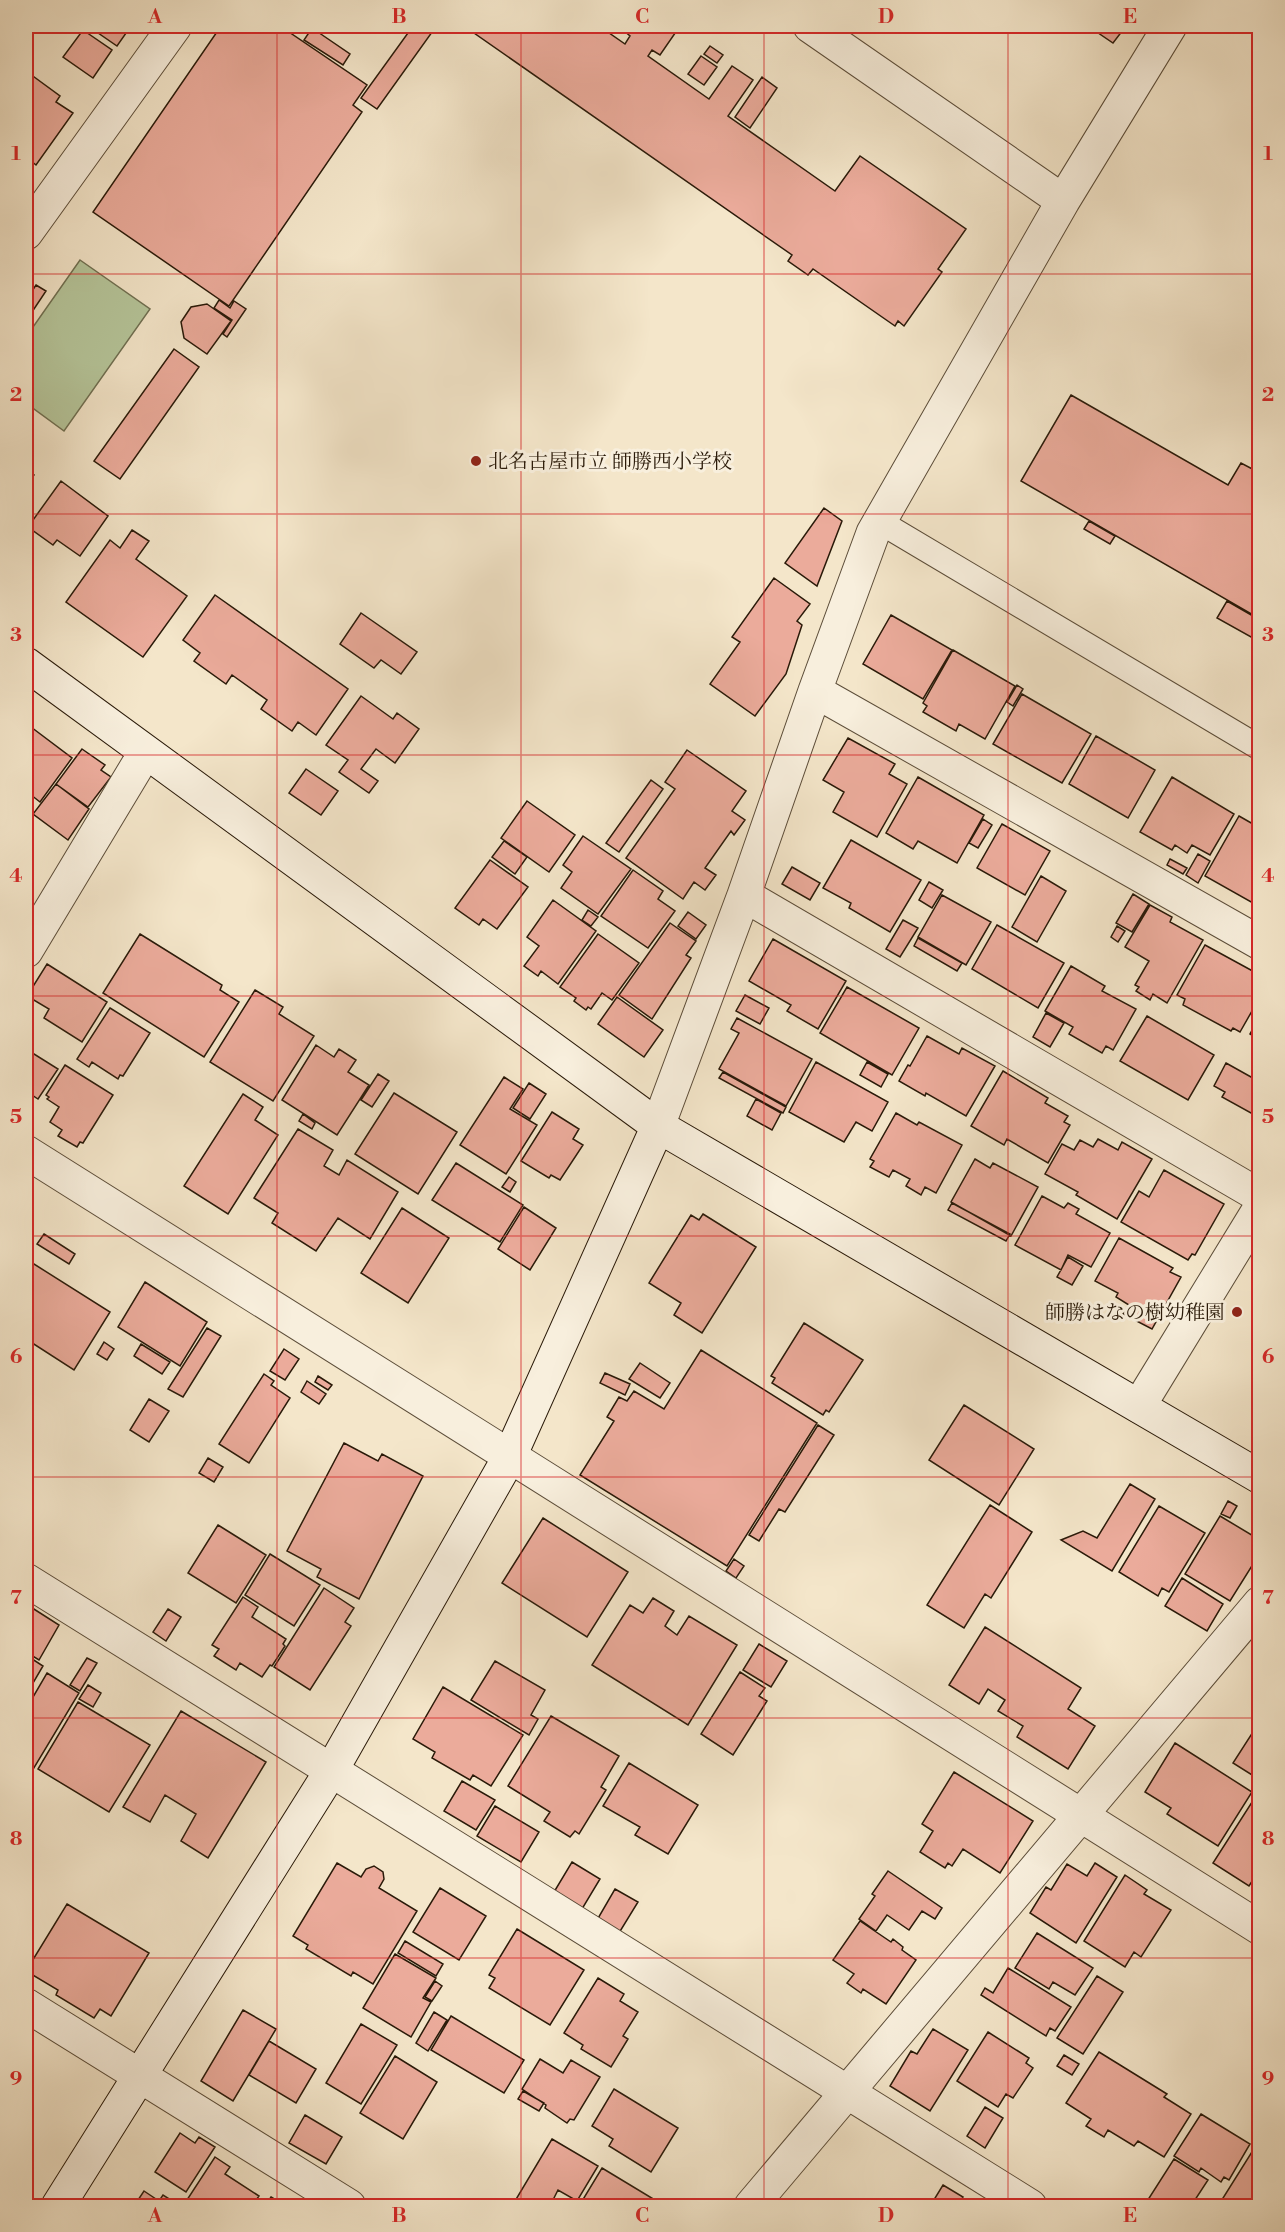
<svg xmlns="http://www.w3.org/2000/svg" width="1285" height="2232" font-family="'Libre Bodoni','Noto Serif JP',serif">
<rect width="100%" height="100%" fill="#f4e6ca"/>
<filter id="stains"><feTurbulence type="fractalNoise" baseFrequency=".00333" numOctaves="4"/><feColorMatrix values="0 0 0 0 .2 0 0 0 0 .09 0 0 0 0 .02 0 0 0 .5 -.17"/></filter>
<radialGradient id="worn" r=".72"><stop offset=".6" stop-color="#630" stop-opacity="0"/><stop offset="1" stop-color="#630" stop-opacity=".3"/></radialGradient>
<path fill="#b6c69b" stroke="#707052" stroke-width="1.5" d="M80 260 150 309 64 431 26 403V337Z"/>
<path fill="#ebab9b" stroke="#2a1a09" stroke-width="1.5" d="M26 26H37L29 36 26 34Z
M88 26H131L117 46Z
M221 26H280L367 85 353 105 362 112 229 306 93 212Z
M413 26H432L435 28 377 109 361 98Z
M435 26H452L446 33Z
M464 26H608L605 30 625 44 630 36 623 30 626 26H680L660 55 652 50 648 56 709 99 732 66 753 80 728 116 835 191 860 156 966 229 938 269 942 272 904 326 898 321 895 326 813 269 808 275 788 261 792 255Z
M1088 26H1126L1113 43Z
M312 28 350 54 343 65 304 40Z
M83 30 112 50 93 78 63 57Z
M710 46 723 55 717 63 704 54Z
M701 56 717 67 704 85 688 74Z
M26 71 60 96 56 102 73 113 36 165 26 157Z
M762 77 777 88 750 128 735 117Z
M36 285 46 291 26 321V300Z
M219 300 230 308 234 301 246 309 227 337 223 334 232 320 214 308Z
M207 304 231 321 207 354 184 338 181 322 191 307Z
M174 349 199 367 120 479 94 461Z
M1071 395 1228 485 1241 463 1260 473V490L1254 500 1260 504V619L1021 481Z
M26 469 34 475 26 487Z
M61 481 108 516 80 556 57 540 53 545 28 527Z
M824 508 842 521 817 586 785 563Z
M1089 521 1115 536 1110 544 1084 529Z
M132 530 149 541 136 559 187 596 143 657 66 602 110 540 120 548Z
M774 578 810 604 797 621 802 625 786 674 755 716 710 684 740 642 732 637Z
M215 595 348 689 316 735 298 722 292 731 261 709 267 700 232 675 226 684 194 661 200 653 183 640Z
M1227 601 1260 620V642L1217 618Z
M361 613 417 652 401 674 381 660 374 668 340 644Z
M891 615 952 650 923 699 863 664Z
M953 650 1015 686 985 739 959 724 956 731 923 712 927 706 923 703Z
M1017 685 1023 689 1013 706 1007 702Z
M1022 694 1091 734 1062 783 993 744Z
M361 696 393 719 397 713 419 729 395 763 376 749 361 769 378 781 369 793 339 772 348 760 326 745Z
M27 724 72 758 40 802 26 791Z
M1096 736 1155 770 1128 818 1069 784Z
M848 738 895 764 889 774 907 784 877 837 833 812 844 792 823 780Z
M82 749 105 765 101 770 111 777 88 807 56 784Z
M687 750 746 791 732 811 745 820 734 835 731 831 705 868 716 875 705 890 694 882 683 899 626 858 675 789 665 782Z
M306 769 338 791 321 815 289 793Z
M918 777 984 815 957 863 918 841 913 849 886 833Z
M1172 777 1234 814 1210 855 1192 845 1187 853 1175 845 1172 850 1140 832Z
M651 780 663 789 619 852 606 843Z
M56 784 89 809 68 840 33 814Z
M527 801 575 835 549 872 501 838Z
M1239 816 1260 828V907L1205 876Z
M983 819 992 825 978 848 969 843Z
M1002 824 1050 851 1025 895 977 868Z
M583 836 631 869 598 914 561 888 572 872 563 865Z
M851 840 921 880 890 932 849 908 851 903 823 888Z
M504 841 527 857 515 874 492 857Z
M1198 854 1210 861 1198 883 1186 875Z
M1170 859 1187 868 1183 874 1167 865Z
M490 860 528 887 497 929 483 919 479 925 455 908Z
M792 867 820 883 810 900 782 884Z
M633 870 663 891 658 899 675 911 648 948 601 916Z
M1041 876 1066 891 1037 942 1012 927Z
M929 882 943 890 932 908 919 900Z
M1133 894 1149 904 1132 932 1116 923Z
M942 895 991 922 966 965 918 937Z
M553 900 596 931 558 984 541 971 538 976 524 966 539 946 527 937Z
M1150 905 1172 917 1170 922 1203 940 1167 1003 1153 994 1150 1000 1136 991 1139 987 1135 985 1149 961 1125 947Z
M588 910 598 917 591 926 582 920Z
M688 912 706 925 696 939 678 926Z
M903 920 918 928 900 957 886 949Z
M670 923 696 941 686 955 691 958 652 1019 619 995Z
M997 925 1064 963 1038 1008 972 969Z
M1117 926 1125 931 1118 942 1111 937Z
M140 934 222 985 220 990 239 1002 204 1057 103 993Z
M598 934 639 963 612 1000 602 993 591 1009 588 1007 586 1010 574 1001 576 998 560 987Z
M918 938 962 963 957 971 914 946Z
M773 939 846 981 818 1029 787 1011 791 1005 749 981Z
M1205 945 1260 975V997L1240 1032 1233 1028 1231 1031 1183 1005 1185 999 1177 995Z
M47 964 107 1002 82 1042 44 1018 49 1009 27 996Z
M1071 966 1105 986 1102 991 1136 1009 1113 1050 1106 1046 1102 1053 1069 1034 1073 1027 1045 1011Z
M847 987 919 1028 892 1075 820 1033Z
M255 990 283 1007 279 1014 314 1036 273 1101 210 1062Z
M745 995 769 1008 760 1024 736 1011Z
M617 997 663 1030 644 1057 598 1024Z
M110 1008 150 1033 123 1076 120 1075 118 1079 92 1062 89 1067 77 1059Z
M1046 1013 1064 1023 1050 1047 1033 1037Z
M1147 1016 1214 1055 1188 1100 1120 1061Z
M1260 1016V1040L1250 1034Z
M737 1018 812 1059 786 1106 719 1069 739 1033 731 1029Z
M927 1036 959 1054 962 1048 995 1066 966 1116 926 1093 925 1096 899 1081 908 1065 910 1066Z
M316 1045 334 1057 339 1049 356 1060 348 1072 369 1085 337 1135 282 1100Z
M26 1049 58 1069 38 1099 26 1091Z
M816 1062 888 1102 872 1131 856 1122 844 1142 789 1112Z
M867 1062 888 1074 881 1087 860 1075Z
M1226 1063 1260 1082V1118L1222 1097 1225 1092 1214 1086Z
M65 1065 113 1095 83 1143 80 1142 77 1147 58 1136 62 1130 50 1122 59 1107 47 1099 49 1097 46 1095Z
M1003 1071 1048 1098 1045 1103 1068 1116 1064 1122 1070 1125 1048 1163 1007 1139 1004 1145 971 1126Z
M723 1072 786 1107 783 1113 719 1078Z
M378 1074 389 1081 372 1107 361 1100Z
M504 1077 523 1089 510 1109 537 1125 506 1174 460 1145Z
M529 1083 546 1094 530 1119 513 1108Z
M394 1093 457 1132 418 1194 355 1154Z
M243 1094 263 1107 255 1120 278 1135 228 1214 184 1186Z
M756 1099 781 1113 772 1130 747 1116Z
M552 1112 579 1129 573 1139 583 1145 560 1180 551 1175 549 1178 521 1161Z
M896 1113 917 1125 919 1122 962 1145 936 1193 925 1187 921 1195 906 1186 910 1179 893 1170 889 1177 870 1167 874 1161 870 1159Z
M303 1114 315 1123 312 1129 299 1121Z
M298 1129 333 1150 324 1166 339 1175 347 1160 398 1192 370 1239 338 1218 316 1251 272 1223 278 1213 254 1198Z
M1098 1139 1118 1150 1122 1142 1152 1159 1117 1219 1076 1195 1078 1192 1045 1174 1062 1144 1074 1150 1080 1140 1093 1147Z
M975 1159 990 1168 993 1163 1038 1187 1011 1236 951 1202Z
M456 1163 523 1205 500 1242 432 1200Z
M1164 1170 1224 1204 1195 1255 1192 1254 1188 1260 1121 1222 1139 1191 1149 1197Z
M509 1177 516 1182 510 1192 502 1187Z
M1042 1196 1064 1208 1068 1203 1079 1209 1076 1214 1110 1233 1091 1267 1068 1255 1061 1270 1015 1245Z
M952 1203 1010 1234 1006 1241 948 1210Z
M524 1207 556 1228 530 1270 498 1249Z
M402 1208 449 1238 408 1303 361 1273Z
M703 1214 756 1247 702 1333 674 1315 681 1303 649 1283 691 1215 699 1220Z
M44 1234 75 1254 69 1264 37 1244Z
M1119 1238 1173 1268 1170 1272 1181 1277 1152 1329 1123 1314 1129 1305 1116 1297 1118 1293 1095 1281Z
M1068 1257 1083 1266 1072 1285 1057 1277Z
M26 1259 110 1312 74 1370 26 1339Z
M145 1282 207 1322 180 1366 118 1327Z
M804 1323 863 1360 829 1412 826 1410 823 1415 772 1383 775 1378 771 1376Z
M207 1328 221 1336 183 1397 168 1389Z
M104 1342 114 1349 107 1360 97 1354Z
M141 1344 170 1362 162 1374 134 1356Z
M284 1349 299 1359 285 1380 270 1371Z
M701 1350 817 1423 727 1566 580 1475 614 1421 607 1417 619 1397 627 1401 634 1391 664 1409Z
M640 1363 670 1383 660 1398 629 1379Z
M605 1373 630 1384 625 1395 600 1383Z
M264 1374 274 1381 271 1385 290 1398 249 1463 219 1444Z
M318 1376 332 1385 328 1390 315 1382Z
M307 1381 326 1394 319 1404 301 1392Z
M149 1399 169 1411 149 1442 130 1430Z
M964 1405 1034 1449 999 1505 929 1460Z
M818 1425 834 1435 785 1512 779 1509 759 1541 749 1535Z
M344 1443 378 1461 382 1454 423 1476 359 1599 317 1577 321 1569 287 1551Z
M208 1458 223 1467 214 1482 199 1473Z
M1130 1484 1155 1499 1112 1571 1061 1540 1083 1531 1097 1538Z
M1228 1501 1237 1506 1230 1518 1221 1514Z
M990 1505 1032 1532 991 1598 985 1594 964 1628 927 1605Z
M1159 1506 1205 1533 1169 1592 1162 1588 1158 1596 1119 1572Z
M1220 1516 1260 1540V1553L1230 1601 1185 1574Z
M543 1518 628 1572 587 1637 502 1583Z
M218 1525 266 1555 236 1603 188 1573Z
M270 1554 320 1585 294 1626 245 1595Z
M734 1559 744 1566 736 1578 726 1571Z
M1182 1578 1223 1604 1207 1631 1165 1606Z
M324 1588 354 1608 345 1622 351 1626 310 1690 274 1667Z
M243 1597 258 1607 252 1617 286 1639 283 1644 285 1646 272 1666 270 1665 262 1677 240 1663 236 1670 214 1656 219 1649 212 1645Z
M653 1598 674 1611 665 1626 677 1635 689 1616 737 1645 688 1725 592 1665 630 1605 643 1613Z
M26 1604 59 1625 39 1660 26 1652Z
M168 1609 181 1617 166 1641 153 1632Z
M985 1627 1081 1688 1068 1709 1095 1726 1068 1769 1017 1737 1023 1726 998 1711 1005 1700 988 1689 979 1704 949 1685Z
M759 1644 787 1661 771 1687 743 1670Z
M26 1655 43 1666 26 1695Z
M87 1658 97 1663 80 1691 70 1685Z
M495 1661 545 1690 531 1715 538 1719 529 1735 471 1700Z
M740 1672 765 1688 759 1696 767 1701 733 1755 701 1734Z
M47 1673 79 1693 26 1781V1709Z
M88 1685 101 1693 93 1707 79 1699Z
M443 1687 523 1735 491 1786 473 1775 470 1780 432 1758 435 1752 413 1739Z
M78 1702 150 1745 109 1812 38 1769Z
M181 1711 266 1762 208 1858 181 1841 196 1814 165 1795 150 1822 123 1807Z
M551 1716 619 1756 601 1787 606 1790 579 1834 575 1831 570 1837 544 1821 550 1812 508 1786Z
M1260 1721V1780L1233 1763Z
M1175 1743 1252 1792 1218 1846 1167 1814 1171 1808 1145 1792Z
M629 1763 698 1805 668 1854 635 1835 640 1827 603 1806Z
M954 1772 1033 1821 1000 1873 963 1849 952 1866 948 1863 945 1868 920 1852 933 1831 922 1824Z
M462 1781 495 1800 476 1830 444 1811Z
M1254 1799 1260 1802V1869L1249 1886 1213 1863Z
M495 1806 539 1832 521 1862 477 1836Z
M572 1862 600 1879 582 1909 554 1892Z
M337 1863 361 1877 366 1869 374 1866 383 1872 384 1879 379 1888 417 1911 373 1984 353 1972 351 1976 306 1949 308 1945 293 1936Z
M1095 1863 1117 1877 1076 1943 1030 1913 1046 1887 1051 1890 1067 1864 1087 1876Z
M888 1871 942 1908 935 1919 922 1911 909 1930 887 1915 876 1931 859 1919 875 1896 872 1894Z
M1125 1875 1147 1890 1144 1894 1171 1910 1141 1957 1134 1952 1125 1967 1084 1941Z
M440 1888 486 1916 459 1960 413 1932Z
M615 1889 638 1902 619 1933 597 1920Z
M67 1904 149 1953 111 2016 100 2009 94 2018 56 1995 58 1990 26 1971Z
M860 1921 891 1942 893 1939 903 1947 902 1950 916 1960 886 2004 863 1989 861 1993 847 1983 854 1974 833 1960Z
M517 1929 584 1970 550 2025 489 1988 495 1978 489 1975Z
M1037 1933 1093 1968 1075 1995 1053 1982 1049 1989 1015 1968Z
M405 1941 443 1964 436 1976 398 1953Z
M395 1954 436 1978 423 1998 431 2002 411 2037 363 2008Z
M1008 1968 1071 2007 1055 2031 1050 2028 1046 2036 981 1995 985 1988 993 1993Z
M1097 1976 1123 1992 1083 2054 1057 2038Z
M598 1978 624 1994 620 2001 638 2012 623 2036 628 2039 611 2067 581 2049 583 2045 564 2033Z
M435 1981 442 1986 432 2001 425 1997Z
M243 2010 276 2029 233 2101 201 2081Z
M434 2012 447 2020 428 2051 416 2043Z
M451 2016 524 2060 504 2093 431 2050Z
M361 2024 397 2045 361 2104 326 2083Z
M933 2029 968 2050 930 2111 890 2086 911 2051 917 2054Z
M988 2032 1029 2058 1026 2063 1033 2068 1013 2098 1006 2094 998 2107 957 2081Z
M269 2041 316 2069 296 2103 249 2075Z
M1099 2052 1167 2094 1164 2097 1191 2114 1164 2157 1138 2141 1134 2146 1108 2130 1104 2137 1086 2126 1091 2119 1066 2103Z
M1064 2055 1079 2064 1072 2075 1057 2066Z
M395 2056 437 2082 403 2139 360 2113Z
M540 2059 563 2073 571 2060 600 2077 574 2120 570 2119 567 2123 545 2108 546 2105 522 2089Z
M614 2089 678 2128 651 2172 609 2146 613 2139 592 2126Z
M523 2091 544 2103 539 2111 518 2099Z
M985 2107 1003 2118 985 2148 967 2136Z
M1201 2114 1250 2144 1229 2180 1224 2177 1221 2182 1201 2168 1199 2172 1174 2156Z
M305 2115 342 2137 326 2164 289 2143Z
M180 2133 195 2143 199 2137 215 2147 186 2192 155 2172Z
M552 2139 598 2166 577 2201 558 2190 554 2198 564 2204 563 2206H512Z
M1255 2147 1260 2150V2206H1218Z
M215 2157 230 2167 225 2174 259 2196 252 2206H183Z
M1174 2159 1208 2180 1191 2206H1144Z
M602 2168 660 2203 658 2206H579Z
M943 2185 963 2197 957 2206H938L932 2203Z
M144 2191 159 2201 163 2195 179 2205 134 2206Z
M271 2197 286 2206H265Z"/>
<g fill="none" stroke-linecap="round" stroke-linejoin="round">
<g stroke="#5c4d39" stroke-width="26">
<path id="lane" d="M880 522 1260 748"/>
</g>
<g stroke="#5c4d39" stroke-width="35">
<path id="street" d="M810 26 1063 201
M26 233 175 26
M815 691 1260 943
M744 895 1260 1196
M26 951 145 753
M658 1126 744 895 815 691 873 533 1063 201 1170 26
M26 1152 1260 1928
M1139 1406 1260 1208
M26 1580 1030 2206
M26 2005 349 2206
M751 2206 1260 1603"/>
</g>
<g stroke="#2a1a09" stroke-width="35">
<path id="secondary" d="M26 664 658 1126 1260 1477
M58 2206 331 1771 510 1456 658 1126"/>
</g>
<use href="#lane" stroke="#f8efdd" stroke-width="24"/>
<use href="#street" stroke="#f8efdd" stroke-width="33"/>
<use href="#secondary" stroke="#f8efdd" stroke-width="33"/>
</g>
<path fill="none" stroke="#d62828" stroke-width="1.5" stroke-opacity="0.55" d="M277 26V2206M521 26V2206M764 26V2206M1008 26V2206M26 274H1260M26 514H1260M26 755H1260M26 996H1260M26 1236H1260M26 1477H1260M26 1718H1260M26 1958H1260"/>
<g fill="#8f2418" stroke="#f8efdd" stroke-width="2">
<circle cx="476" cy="461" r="6"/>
<circle cx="1237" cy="1312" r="6"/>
</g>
<g text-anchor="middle" stroke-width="6" stroke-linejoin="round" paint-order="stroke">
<g font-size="20" fill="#2a1a09" stroke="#f8efdd" text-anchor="start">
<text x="488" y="468">北名古屋市立 師勝西小学校</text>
<text x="1225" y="1319" text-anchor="end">師勝はなの樹幼稚園</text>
</g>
</g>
<rect width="1285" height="2232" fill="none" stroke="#f4e6ca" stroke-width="66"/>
<rect x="33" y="33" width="1219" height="2166" fill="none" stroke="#d62828" stroke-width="2"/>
<g font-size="20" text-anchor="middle" font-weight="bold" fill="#d62828">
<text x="155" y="23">A</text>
<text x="399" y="23">B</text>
<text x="642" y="23">C</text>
<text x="886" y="23">D</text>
<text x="1130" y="23">E</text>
<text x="16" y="160">1</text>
<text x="1268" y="160">1</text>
<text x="16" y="401">2</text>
<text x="1268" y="401">2</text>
<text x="16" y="641">3</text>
<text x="1268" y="641">3</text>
<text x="16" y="882">4</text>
<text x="1268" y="882">4</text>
<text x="16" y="1123">5</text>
<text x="1268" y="1123">5</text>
<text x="16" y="1363">6</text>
<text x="1268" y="1363">6</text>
<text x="16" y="1604">7</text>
<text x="1268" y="1604">7</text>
<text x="16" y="1845">8</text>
<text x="1268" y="1845">8</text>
<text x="16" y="2085">9</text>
<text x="1268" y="2085">9</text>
<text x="155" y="2222">A</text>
<text x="399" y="2222">B</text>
<text x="642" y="2222">C</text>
<text x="886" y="2222">D</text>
<text x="1130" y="2222">E</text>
</g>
<rect width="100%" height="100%" filter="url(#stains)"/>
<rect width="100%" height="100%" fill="url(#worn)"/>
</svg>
